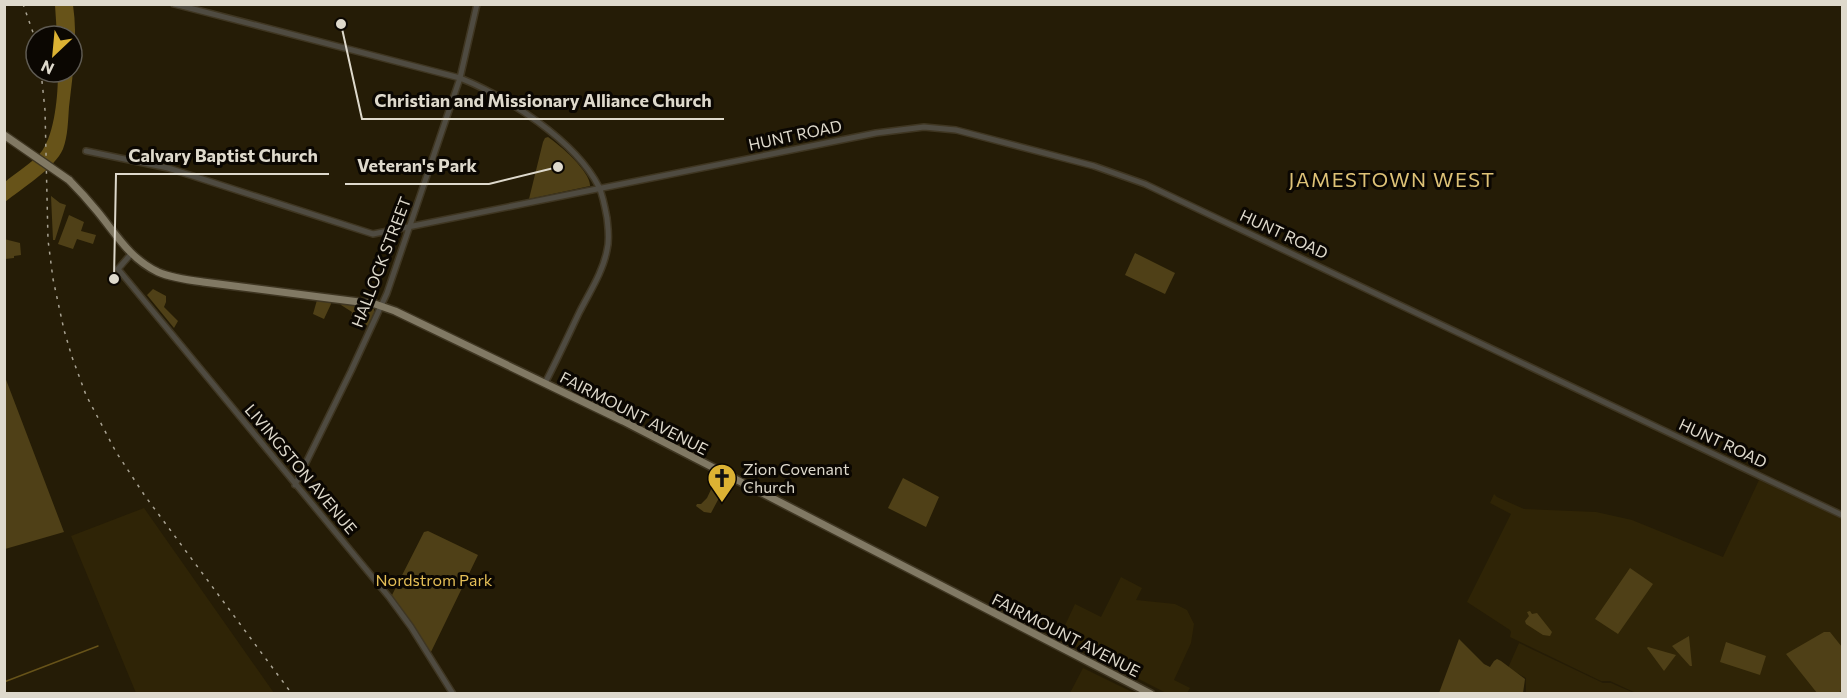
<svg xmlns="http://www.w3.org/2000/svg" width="1847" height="698" font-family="Commissioner,sans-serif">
<rect width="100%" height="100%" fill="#251c06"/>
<path fill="#2f2406" d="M1759 480 1842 519V688L1839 694 1636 693 1610 681H1601L1510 637 1511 632 1510 630 1467 602 1511 514 1490 503 1494 494 1497 497 1524 509 1596 512 1632 520 1723 557Z
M144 508 274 693H136L71 536Z
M1121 577 1142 588 1136 600 1175 604 1187 610 1194 624 1191 643 1174 680 1190 688 1187 693H1166L1059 638 1075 604 1101 617Z
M1519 643 1603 683H1611L1634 693H1526V678L1508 668Z
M1083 668 1134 693H1070Z"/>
<path fill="#4f4017" d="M548 137C560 145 591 172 590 186L529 199 543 142 545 138Z
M51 196 60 203 66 205 55 240H53Z
M69 215 84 222 81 231 96 235 93 244 77 239 73 249 58 244Z
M4 239 20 243 21 255 14 256V258L5 259Z
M1135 253 1175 273 1165 294 1125 275Z
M153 289 166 296V302L164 307 178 321 174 328 147 295Z
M317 300 331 302V304L324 319 313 314Z
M342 303 374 309V313L368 326 351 316 352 312 341 305Z
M5 377 64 532 5 549H4Z
M710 474 727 483 711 513 704 512 696 506 697 504H701L707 498 715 481 711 478Z
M903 478 939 497 926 527 888 508Z
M428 531 478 555 430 654 391 597 424 532Z
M1630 568 1653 584 1618 634 1595 619Z
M1530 611 1532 614 1537 613 1552 632 1550 636 1543 635 1526 624 1525 621 1529 616 1527 612Z
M1824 632H1830L1842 647V688L1839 693H1817L1786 654Z
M1689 636 1692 666H1690L1672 646Z
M1459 639 1484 664 1490 667 1494 661 1497 659 1501 661 1525 679 1523 693H1439Z
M1726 642 1766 656 1760 675 1720 662Z
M1648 647 1676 655 1664 671 1647 648Z"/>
<path fill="#675319" d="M55 5H73C78 39 73 73 69 107 68 120 68 136 63 149 55 168 21 189 5 202V182C15 173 34 162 42 151 55 132 58 95 58 72H72V36H57Z"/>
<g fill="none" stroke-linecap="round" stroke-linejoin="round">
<path stroke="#675319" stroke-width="1.5" d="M4 399H5
M4 682 98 646"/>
<g stroke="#3f3622" stroke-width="8">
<path id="minor" d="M174 4 460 78C507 97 575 140 599 187 603 196 605 207 607 218 608 229 610 239 607 250 603 272 589 293 579 313 568 336 557 360 545 383
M86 151 168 168 373 234 876 133 924 127 956 130 1094 166 1145 184 1842 515
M131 254 118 269 389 597 411 627 453 694
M295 485 351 371 387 293 460 78 477 4"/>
</g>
<g stroke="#3f3622" stroke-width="10">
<path id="major" d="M69 180C79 190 88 200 97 211 116 234 130 259 158 272 172 278 188 280 203 282L375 304 395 311 623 421 1151 694"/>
</g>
<use href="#minor" stroke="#4f4b41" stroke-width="5"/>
<use href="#major" stroke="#817964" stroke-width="7"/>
<path stroke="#a9a393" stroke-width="1.5" stroke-dasharray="3 6" stroke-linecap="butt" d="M23 4 36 41
M41 72 45 110 48 240 53 279 64 330 72 357 86 395 116 452 145 496 292 694"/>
<g stroke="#3f3622" stroke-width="10" stroke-linecap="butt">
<path id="major-bridge" d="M4 135 69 180"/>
</g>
<use href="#major-bridge" stroke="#817964" stroke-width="7"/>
</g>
<defs>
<g id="church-pin" transform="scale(1.5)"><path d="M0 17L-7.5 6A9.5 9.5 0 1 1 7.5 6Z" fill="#dcb233" stroke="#0b0702"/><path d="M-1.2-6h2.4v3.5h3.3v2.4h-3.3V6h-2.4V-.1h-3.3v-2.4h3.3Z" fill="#111"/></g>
</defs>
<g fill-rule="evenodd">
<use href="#church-pin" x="722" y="478"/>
</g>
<g text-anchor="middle" stroke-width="6" stroke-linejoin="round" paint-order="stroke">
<g font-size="16" fill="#ded9cc" stroke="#0b0702">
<text transform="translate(795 135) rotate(-12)" y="6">HUNT ROAD</text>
<text transform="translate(1284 234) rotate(25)" y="6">HUNT ROAD</text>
<text transform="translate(381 262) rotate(-69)" y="6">HALLOCK STREET</text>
<text transform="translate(634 413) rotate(27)" y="6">FAIRMOUNT AVENUE</text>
<text transform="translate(1723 443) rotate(25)" y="6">HUNT ROAD</text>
<text transform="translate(301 469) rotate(50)" y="6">LIVINGSTON AVENUE</text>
<text transform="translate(1066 635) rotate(27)" y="6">FAIRMOUNT AVENUE</text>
</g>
<g font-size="16" fill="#ded9cc" stroke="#0b0702" text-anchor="start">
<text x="743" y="475">Zion Covenant<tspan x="743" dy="18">Church</tspan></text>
</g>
<g font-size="16" fill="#e5bf57" stroke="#0b0702">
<text x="434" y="586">Nordstrom Park</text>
</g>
<g font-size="20" letter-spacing="1.5" fill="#dec277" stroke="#0b0702">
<text x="1392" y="187">JAMESTOWN WEST</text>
</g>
</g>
<path fill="none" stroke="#ded9cc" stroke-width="2" d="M341 24L362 119H724M114 279L116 174H329M558 167L489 184H345"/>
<g fill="#ded9cc" stroke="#0b0702" stroke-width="2">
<circle cx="341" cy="24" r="6"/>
<circle cx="114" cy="279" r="6"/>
<circle cx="558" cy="167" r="6"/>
</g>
<g font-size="18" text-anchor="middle" font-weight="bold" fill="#ded9cc" stroke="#0b0702" stroke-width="6" stroke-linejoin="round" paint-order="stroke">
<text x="543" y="107">Christian and Missionary Alliance Church</text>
<text x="223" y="162">Calvary Baptist Church</text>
<text x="417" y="172">Veteran's Park</text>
</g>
<rect width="1847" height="698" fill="none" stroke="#ded9cc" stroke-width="12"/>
<g transform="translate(54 54) rotate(206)"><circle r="28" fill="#0b0702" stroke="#5f5b53" stroke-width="1.5"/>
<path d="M0-4.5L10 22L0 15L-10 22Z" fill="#dcb233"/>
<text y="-9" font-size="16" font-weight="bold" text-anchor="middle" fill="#ded9cc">N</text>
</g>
</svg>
